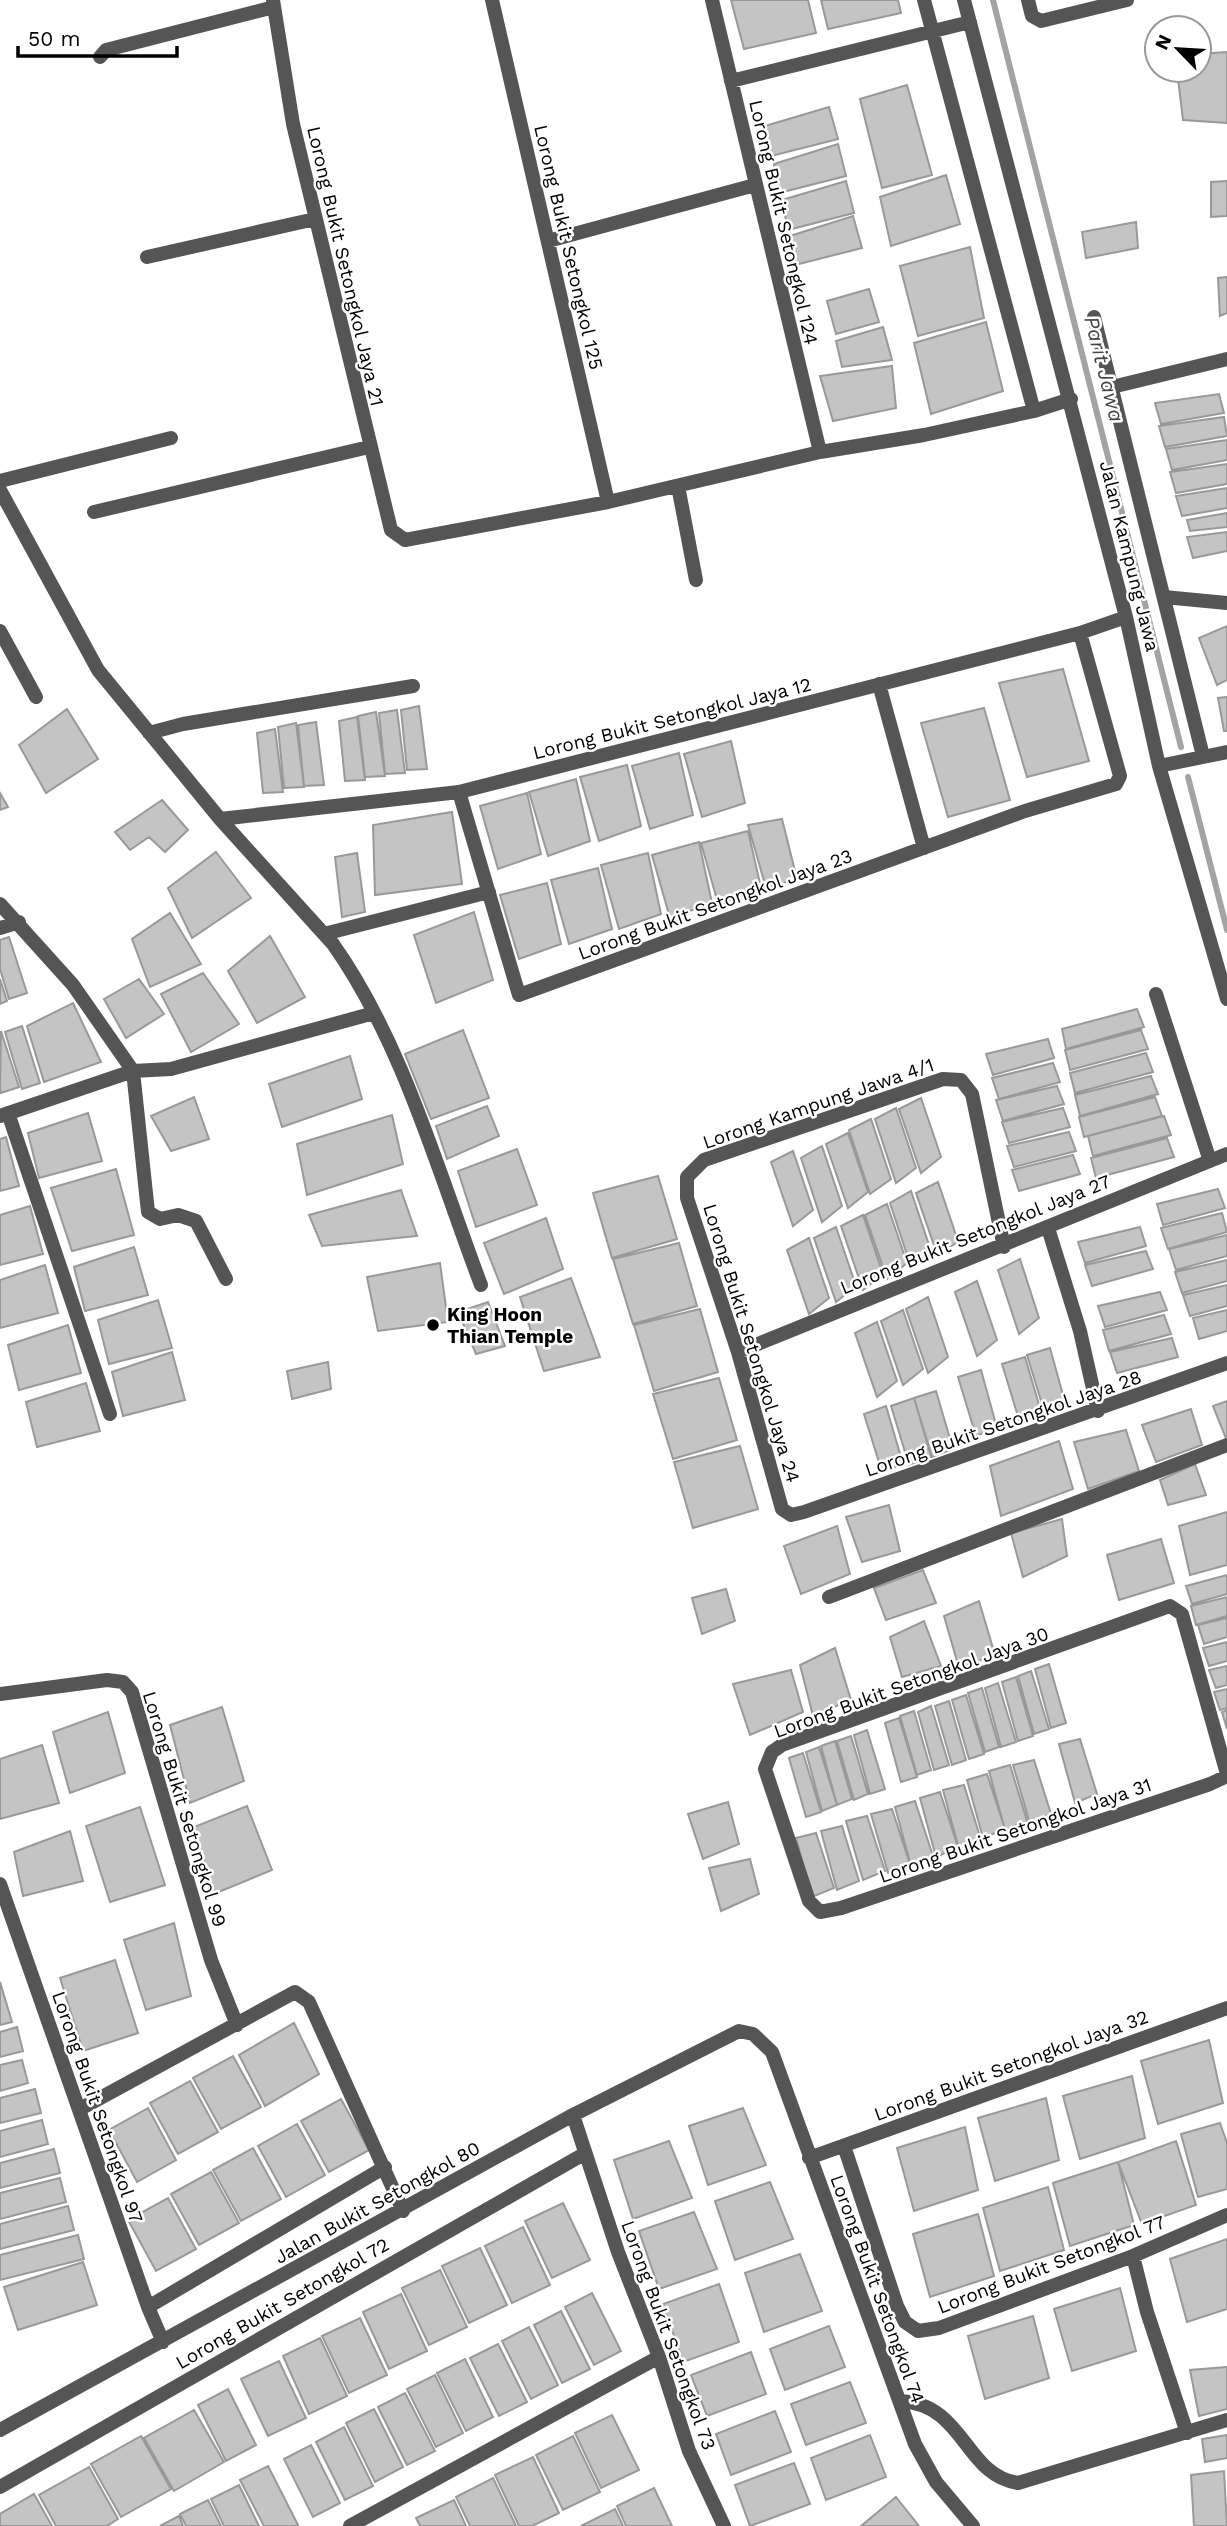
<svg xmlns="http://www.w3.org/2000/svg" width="1227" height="2526" font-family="'Work Sans',sans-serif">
<rect width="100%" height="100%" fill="#fff"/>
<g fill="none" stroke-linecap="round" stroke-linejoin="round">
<path stroke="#a3a3a3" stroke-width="6" d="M993 0 1181 747
M1188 777 1227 930"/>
</g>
<path fill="#c4c4c4" stroke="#999" stroke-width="2" d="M731 0H808L816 33 744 49Z
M821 0H898L901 13 828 29Z
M1227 52V123L1183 120 1177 70H1199V54Z
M907 85 932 175 882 188 860 99Z
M829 107 838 139 771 156 765 126Z
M838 144 846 176 779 193 774 164Z
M946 175 960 224 891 246 880 197Z
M846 181 854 213 788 230 782 200Z
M1227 181V216L1211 217V182Z
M853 216 862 248 795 265 790 236Z
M1136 222 1138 248 1086 258 1082 232Z
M970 247 984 318 918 336 900 266Z
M1227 277V313L1220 316 1218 278Z
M869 289 879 322 836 334 827 301Z
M986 322 1003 391 931 414 914 343Z
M883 327 892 360 842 367 836 341Z
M892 366 896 408 833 421 820 376Z
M1219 394 1224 413 1161 424 1155 403Z
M1224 417 1227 436 1165 447 1159 426Z
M1227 440V460L1172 470 1166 449Z
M1227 464V484L1176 493 1170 472Z
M1227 488V508L1182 516 1176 496Z
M1227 513V527L1190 531 1187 520Z
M1227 532V551L1193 558 1187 537Z
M1227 626V680L1217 685 1199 638Z
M1063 669 1089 761 1027 777 999 683Z
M1227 697V731H1224L1218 698Z
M419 706 427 769 407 770 401 710Z
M984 708 1010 800 948 817 921 723Z
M67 709 98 759 46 793 19 745Z
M397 710 405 773 385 774 379 713Z
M376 712 385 776 365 777 358 716Z
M357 717 365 780 345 781 339 721Z
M316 722 324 785 304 786 298 725Z
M296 723 304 787 284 788 278 727Z
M275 729 283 792 263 793 257 733Z
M731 741 745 803 702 817 684 754Z
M679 753 693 815 650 829 632 766Z
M627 765 641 826 599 841 580 777Z
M576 779 590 841 548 856 529 792Z
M0 793 8 807 0 810Z
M527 793 541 854 498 869 480 806Z
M162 800 188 830 165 852 149 837 130 850 115 832Z
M452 812 462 884 375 895 373 825Z
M782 819 797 879 766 888 748 825Z
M748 831 762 892 719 907 701 843Z
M699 842 712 903 670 918 652 855Z
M216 852 251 898 192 938 168 888Z
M357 853 365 912 342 917 335 857Z
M648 853 661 914 619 929 601 865Z
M598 868 612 929 569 944 551 880Z
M547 883 561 944 519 959 500 895Z
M474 912 493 980 436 1003 414 935Z
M170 913 201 964 150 987 132 939Z
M270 936 305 997 257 1023 228 971Z
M9 937 27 993 9 999 0 969V940Z
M203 973 239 1024 191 1052 161 994Z
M0 979 7 1001 0 1004Z
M139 979 164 1014 126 1038 104 999Z
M73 1003 101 1062 44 1082 27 1026Z
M1137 1009 1144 1027 1066 1049 1062 1029Z
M22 1026 40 1083 22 1089 5 1032Z
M463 1030 489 1098 431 1119 405 1054Z
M1141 1030 1148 1049 1070 1070 1065 1050Z
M1 1031 19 1087 1 1093 0 1089Z
M1048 1039 1054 1058 993 1075 986 1054Z
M1146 1053 1153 1072 1075 1093 1070 1073Z
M350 1056 362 1099 282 1127 269 1084Z
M1053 1063 1060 1082 999 1099 992 1078Z
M1151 1076 1158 1094 1080 1116 1075 1095Z
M1057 1086 1064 1104 1003 1121 996 1100Z
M194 1097 209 1139 171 1151 151 1116Z
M1155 1097 1162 1116 1084 1137 1079 1117Z
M921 1098 941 1157 921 1173 899 1109Z
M487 1106 499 1136 447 1159 436 1126Z
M896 1108 916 1168 896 1183 875 1119Z
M1063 1108 1070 1127 1009 1143 1002 1122Z
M88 1113 102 1161 39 1178 28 1133Z
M392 1115 403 1164 307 1195 297 1144Z
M1164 1116 1171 1135 1093 1156 1088 1136Z
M871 1119 891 1179 870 1194 849 1130Z
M1069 1132 1076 1151 1014 1167 1007 1146Z
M848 1133 868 1192 848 1208 826 1144Z
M6 1137 19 1186 0 1191V1139Z
M1167 1138 1174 1157 1096 1178 1091 1158Z
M822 1146 842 1206 822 1222 801 1158Z
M517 1149 537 1205 476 1227 458 1171Z
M793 1151 813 1210 793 1226 771 1162Z
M1073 1155 1080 1174 1019 1191 1012 1170Z
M116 1169 134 1235 72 1251 51 1188Z
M658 1176 677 1239 612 1258 593 1193Z
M938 1182 958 1241 938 1257 916 1193Z
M1218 1189 1225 1208 1163 1225 1157 1204Z
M401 1190 417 1236 322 1246 309 1215Z
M911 1191 931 1251 911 1267 890 1203Z
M887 1204 907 1263 887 1279 865 1215Z
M30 1206 43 1254 0 1265V1215Z
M1222 1213 1227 1232 1168 1249 1161 1228Z
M863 1215 883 1274 863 1290 841 1226Z
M546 1218 563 1269 504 1294 484 1243Z
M836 1227 856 1286 836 1302 814 1238Z
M1140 1227 1146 1246 1085 1263 1078 1242Z
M1227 1235V1256L1176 1270 1169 1249Z
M809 1238 829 1298 809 1314 787 1250Z
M679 1243 697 1306 633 1324 613 1259Z
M134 1247 148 1295 85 1311 74 1267Z
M1146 1251 1153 1269 1092 1286 1085 1265Z
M1020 1259 1039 1318 1019 1334 998 1270Z
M1227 1260V1281L1182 1293 1175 1272Z
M440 1263 448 1322 378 1331 367 1277Z
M45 1265 58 1313 0 1328V1280Z
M571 1278 600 1357 544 1371 520 1297Z
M977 1281 997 1340 977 1356 955 1292Z
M1227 1285V1306L1190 1316 1183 1295Z
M1160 1292 1167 1310 1105 1327 1098 1306Z
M928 1297 948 1357 928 1373 906 1309Z
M158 1300 172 1348 109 1364 98 1320Z
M488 1302 505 1346 476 1354 458 1312Z
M700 1309 718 1372 654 1391 634 1325Z
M903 1310 923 1369 903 1385 881 1321Z
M1227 1310V1331L1199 1339 1193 1318Z
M1164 1315 1171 1334 1109 1351 1103 1330Z
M877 1322 897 1381 877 1397 855 1333Z
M68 1325 81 1373 19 1390 8 1345Z
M1172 1338 1178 1357 1117 1373 1110 1352Z
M1050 1348 1066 1406 1045 1414 1027 1355Z
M172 1352 185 1400 123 1416 112 1372Z
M1025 1357 1042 1415 1020 1423 1002 1364Z
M328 1362 331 1389 292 1399 287 1371Z
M981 1370 997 1428 976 1436 958 1377Z
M719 1378 737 1440 673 1459 653 1394Z
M86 1383 100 1431 37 1447 26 1402Z
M936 1391 953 1449 932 1457 914 1398Z
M914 1398 931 1456 909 1465 891 1406Z
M1227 1401V1441L1213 1406Z
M886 1406 903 1464 882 1472 864 1414Z
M1191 1409 1202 1445 1156 1462 1142 1425Z
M1126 1430 1139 1471 1088 1489 1074 1442Z
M1059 1441 1073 1489 1001 1516 990 1466Z
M740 1446 758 1509 693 1528 674 1462Z
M1195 1464 1206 1495 1168 1505 1160 1480Z
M889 1505 900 1551 862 1562 846 1517Z
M1227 1512V1565L1190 1575 1179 1526Z
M1062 1519 1067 1556 1023 1577 1011 1533Z
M837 1526 850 1574 801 1594 784 1546Z
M1161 1539 1174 1583 1119 1600 1107 1555Z
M923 1570 936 1603 886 1620 874 1588Z
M1227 1575V1594L1192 1604 1186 1586Z
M726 1589 735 1621 702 1634 692 1598Z
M1227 1597V1616L1196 1625 1191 1606Z
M979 1601 995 1655 959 1668 944 1616Z
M1227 1618V1637L1204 1644 1198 1625Z
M924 1621 941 1666 902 1677 890 1637Z
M1227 1642V1661L1209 1666 1203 1648Z
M835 1648 851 1700 813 1716 800 1665Z
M1049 1664 1066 1723 1051 1728 1035 1669Z
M1227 1666V1685L1216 1688 1209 1670Z
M791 1670 803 1712 750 1735 733 1684Z
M1031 1671 1049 1729 1034 1734 1018 1676Z
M1016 1677 1033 1736 1018 1741 1002 1682Z
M998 1683 1016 1742 1001 1747 985 1688Z
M982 1688 999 1747 985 1752 968 1693Z
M1227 1689V1708L1220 1710 1214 1692Z
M966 1695 984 1754 969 1759 952 1700Z
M949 1701 966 1760 952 1765 935 1706Z
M931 1706 949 1765 934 1770 918 1712Z
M222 1707 244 1781 190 1803 170 1725Z
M1227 1710V1729L1222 1712Z
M914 1711 931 1770 917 1775 900 1716Z
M108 1712 125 1773 70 1793 53 1732Z
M899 1718 917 1777 901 1782 885 1723Z
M867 1730 885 1789 870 1794 854 1735Z
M851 1736 868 1794 854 1800 837 1741Z
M1080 1739 1097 1794 1075 1803 1059 1744Z
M835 1741 852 1799 837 1805 821 1746Z
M42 1745 59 1803 0 1819V1759Z
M819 1747 837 1805 822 1811 806 1752Z
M803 1753 821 1812 806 1817 789 1758Z
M1034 1760 1051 1814 1030 1824 1013 1765Z
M1010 1765 1027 1821 1005 1830 989 1771Z
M987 1774 1005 1829 983 1838 967 1780Z
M964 1785 981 1840 959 1849 943 1790Z
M940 1792 958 1847 936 1857 920 1798Z
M915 1801 933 1856 911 1866 895 1807Z
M728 1802 739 1844 703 1859 688 1814Z
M247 1806 272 1870 214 1894 194 1827Z
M140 1807 165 1885 110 1902 86 1826Z
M892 1809 910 1864 888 1873 871 1814Z
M867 1816 885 1871 863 1880 846 1821Z
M842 1826 859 1881 837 1890 821 1831Z
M70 1831 83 1881 23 1896 14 1852Z
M816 1833 834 1888 812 1897 796 1838Z
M750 1859 759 1894 721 1911 709 1868Z
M174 1923 191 1996 146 2010 124 1940Z
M115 1960 138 2033 83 2051 60 1978Z
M0 1982 12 2022 0 2025Z
M294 2023 319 2074 265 2106 239 2055Z
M17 2027 23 2051 0 2057V2032Z
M1209 2040 1223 2103 1158 2124 1141 2061Z
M233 2056 261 2107 221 2129 193 2078Z
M22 2060 28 2083 0 2091V2065Z
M1132 2076 1145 2138 1080 2159 1063 2096Z
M190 2081 218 2132 178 2154 150 2103Z
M35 2089 41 2113 0 2123V2098Z
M1046 2098 1059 2160 995 2181 978 2118Z
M341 2099 369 2150 329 2172 301 2121Z
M148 2108 176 2160 137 2182 109 2130Z
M743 2108 766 2165 708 2185 689 2126Z
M42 2120 48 2144 0 2157V2131Z
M1220 2123 1227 2143V2189L1198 2197 1181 2134Z
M297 2124 325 2175 286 2197 258 2146Z
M965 2127 978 2190 914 2211 897 2148Z
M669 2141 692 2198 633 2219 614 2160Z
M1176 2141 1196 2205 1142 2224 1118 2162Z
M253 2148 281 2199 241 2221 213 2170Z
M54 2149 60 2173 0 2188V2163Z
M1118 2162 1134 2225 1070 2246 1053 2183Z
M211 2172 239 2223 199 2245 171 2194Z
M60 2178 66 2202 0 2219V2193Z
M770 2182 793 2239 735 2260 715 2201Z
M1048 2187 1064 2250 1000 2271 983 2208Z
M168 2198 196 2249 156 2271 128 2220Z
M563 2203 590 2260 552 2278 525 2221Z
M68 2206 74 2230 0 2249V2224Z
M694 2212 717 2269 659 2289 639 2231Z
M978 2214 994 2276 930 2297 913 2234Z
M523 2227 550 2285 512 2303 485 2246Z
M78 2235 84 2259 0 2280V2255Z
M1227 2239V2309L1187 2322 1170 2259Z
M480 2248 507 2305 469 2323 442 2266Z
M800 2254 822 2311 764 2332 745 2273Z
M83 2262 97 2305 18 2330 4 2287Z
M440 2270 467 2327 429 2345 402 2288Z
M719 2284 739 2342 683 2362 663 2304Z
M1120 2288 1136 2351 1072 2371 1054 2309Z
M592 2293 621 2351 594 2365 565 2307Z
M401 2294 427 2351 389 2369 363 2312Z
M561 2311 590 2369 562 2383 534 2325Z
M1033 2316 1049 2378 985 2399 968 2336Z
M360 2318 387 2375 349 2393 322 2336Z
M829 2326 845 2367 785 2390 770 2349Z
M529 2327 558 2385 531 2399 502 2341Z
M320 2338 347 2396 309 2414 283 2356Z
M498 2344 527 2402 499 2416 470 2358Z
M751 2352 766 2394 707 2416 691 2375Z
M465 2359 493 2417 466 2431 437 2373Z
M279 2361 306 2418 268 2436 241 2379Z
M1227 2367V2409L1199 2416 1190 2370Z
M435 2375 463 2433 436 2447 407 2389Z
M850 2382 866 2423 806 2445 791 2404Z
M228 2389 256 2445 226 2461 198 2405Z
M405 2393 435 2451 407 2465 378 2407Z
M374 2409 403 2467 375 2482 346 2423Z
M194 2410 224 2462 174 2491 144 2438Z
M775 2411 791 2452 731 2475 716 2434Z
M612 2415 639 2470 601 2488 575 2433Z
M344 2427 373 2486 345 2500 316 2442Z
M870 2435 886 2477 826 2500 811 2458Z
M1227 2435V2458L1205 2462 1202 2439Z
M141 2436 171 2489 121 2517 91 2464Z
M573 2436 600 2492 563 2510 536 2455Z
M311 2445 340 2503 313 2517 284 2459Z
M533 2457 559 2513 532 2526H519L495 2475Z
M794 2463 810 2504 750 2526 735 2485Z
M268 2466 298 2525 295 2526H264L240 2480Z
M89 2467 118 2519 107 2526H56L39 2495Z
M1224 2471 1227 2526H1194L1191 2475Z
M493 2478 516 2526H470L456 2497Z
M239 2485 259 2526H224L211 2499Z
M654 2488 672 2526H626L617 2506Z
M34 2494 52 2526H0V2514Z
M896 2497 919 2526H861Z
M208 2500 221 2526H186L180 2514Z
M454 2500 466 2526H420L416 2518Z
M615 2509 623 2526H581Z
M179 2516 183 2526H160Z"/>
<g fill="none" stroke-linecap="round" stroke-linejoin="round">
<path stroke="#555" stroke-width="14" d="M273 0 293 124 391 530 405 540 608 502 820 452 924 435 1034 411 1071 399
M492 0 608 502
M712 0 820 452
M924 0 1034 411
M964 0 1126 617 1159 766 1227 999
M1028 0 1032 16 1041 21 1127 0
M100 57 106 50 274 7
M731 81 970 22
M548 241 755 185
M147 257 315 219
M1094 317 1203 756
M1112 387 1227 359
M0 481 171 438
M678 486 696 580
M0 490 98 670 220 819 333 944C403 1043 438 1172 481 1285
M94 512 369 447
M1164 597 1227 603
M0 631 36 697
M879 684 924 848
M149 733 183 724 413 686
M1159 766 1227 752
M459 792 519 995 1025 811 1116 784 1120 776 1080 633
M220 819 459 792 1080 633 1126 617
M0 904 73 985 133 1071
M0 928 19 922
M324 934 489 892
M1156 994 1210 1161
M133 1071 148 1212 160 1219 178 1215 196 1221 226 1279
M8 1113 110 1414
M0 1116 133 1071 171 1069 374 1013
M1048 1228 1080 1331 1098 1411
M1004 1247 972 1094 961 1080 943 1079 704 1160 687 1177V1198L738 1352 782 1509 791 1515 804 1512 1227 1363
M738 1352 1227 1154
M829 1597 1227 1445
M0 1694 107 1680 123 1682 132 1692 211 1960 237 2025
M1227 1774 1182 1614 1170 1606 782 1745 772 1752 765 1769 809 1901 820 1912 841 1908 1210 1784 1227 1776
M0 1884 148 2307 163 2342
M80 2109 295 1992 309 2002 403 2211
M573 2115 618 2252 659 2357 689 2451 724 2526
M844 2146 897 2306 905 2322 918 2331 939 2328 1133 2256 1227 2215
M809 2158 1227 2008
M1133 2256 1147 2312 1187 2433
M148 2307 385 2167
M900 2401C965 2404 964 2475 1018 2483L1227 2420
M0 2430 573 2115 739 2031 753 2034 772 2052 915 2444 936 2482 973 2526
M0 2487 584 2154
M350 2526 659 2357"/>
</g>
<circle fill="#000" stroke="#fff" stroke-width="2.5" cx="433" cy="1325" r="7"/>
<g text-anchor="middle" stroke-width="5" stroke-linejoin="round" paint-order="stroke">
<g font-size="19" fill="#000" stroke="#fff">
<text transform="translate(784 222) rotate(77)" y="7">Lorong Bukit Setongkol 124</text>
<text transform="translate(569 247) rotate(77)" y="7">Lorong Bukit Setongkol 125</text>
<text transform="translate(346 266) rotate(77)" y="7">Lorong Bukit Setongkol Jaya 21</text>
<text transform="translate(1130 556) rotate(76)" y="7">Jalan Kampung Jawa</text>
<text transform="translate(672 718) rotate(-14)" y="7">Lorong Bukit Setongkol Jaya 12</text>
<text transform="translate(715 904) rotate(-20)" y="7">Lorong Bukit Setongkol Jaya 23</text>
<text transform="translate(818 1103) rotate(-19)" y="7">Lorong Kampung Jawa 4/1</text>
<text transform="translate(975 1234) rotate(-22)" y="7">Lorong Bukit Setongkol Jaya 27</text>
<text transform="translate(752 1343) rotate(73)" y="7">Lorong Bukit Setongkol Jaya 24</text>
<text transform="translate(1003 1423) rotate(-19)" y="7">Lorong Bukit Setongkol Jaya 28</text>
<text transform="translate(911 1682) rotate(-20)" y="7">Lorong Bukit Setongkol Jaya 30</text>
<text transform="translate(185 1809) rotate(73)" y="7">Lorong Bukit Setongkol 99</text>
<text transform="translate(1015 1830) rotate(-19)" y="7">Lorong Bukit Setongkol Jaya 31</text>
<text transform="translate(1011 2065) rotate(-20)" y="7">Lorong Bukit Setongkol Jaya 32</text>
<text transform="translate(98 2107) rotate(71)" y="7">Lorong Bukit Setongkol 97</text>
<text transform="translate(377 2202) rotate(-29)" y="7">Jalan Bukit Setongkol 80</text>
<text transform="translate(1051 2264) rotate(-21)" y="7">Lorong Bukit Setongkol 77</text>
<text transform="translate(878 2289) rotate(70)" y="7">Lorong Bukit Setongkol 74</text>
<text transform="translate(282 2303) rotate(-30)" y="7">Lorong Bukit Setongkol 72</text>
<text transform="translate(669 2335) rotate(70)" y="7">Lorong Bukit Setongkol 73</text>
</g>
<g font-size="19" font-weight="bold" fill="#000" stroke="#fff" text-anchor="start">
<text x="447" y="1321">King Hoon<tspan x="447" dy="22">Thian Temple</tspan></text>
</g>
<g font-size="21" font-style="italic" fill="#444" stroke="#fff">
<text transform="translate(1104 369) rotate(76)" y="7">Parit Jawa</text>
</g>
</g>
<g transform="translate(1178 49) rotate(295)"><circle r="33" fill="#ffffff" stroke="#999999" stroke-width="2"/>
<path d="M0-5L12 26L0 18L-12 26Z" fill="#000000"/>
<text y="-10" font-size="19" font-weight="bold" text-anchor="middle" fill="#000000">N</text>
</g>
<path d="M18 46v10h159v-10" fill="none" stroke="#000000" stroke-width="3.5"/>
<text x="28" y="46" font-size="21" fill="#000000" stroke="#ffffff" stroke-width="5" paint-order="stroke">50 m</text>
</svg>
